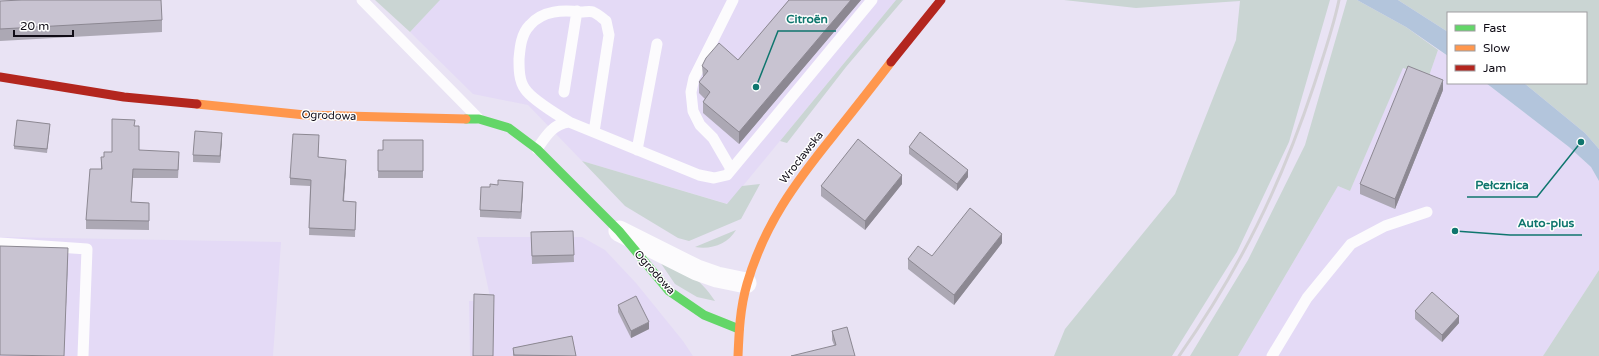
<svg xmlns="http://www.w3.org/2000/svg" width="1599" height="356" font-family="'Varela Round',sans-serif">
<rect width="100%" height="100%" fill="#e9e3f4"/>
<path fill="#e4daf6" d="M440 0H896L728 204 582 161 528 105 473 94 410 32Z
M1438 50 1448 56V83H1486L1569 147 1591 167 1599 181V270L1543 356H1238L1338 186 1350 191 1403 67 1429 76Z
M0 237 281 242 273 356H0Z
M477 237H582L605 250 636 283 683 341 693 356H470L469 301H491Z"/>
<path fill="#cad5d3" d="M375 0H440L410 32Z
M896 0H903L846 67 787 143 780 141Z
M1064 0H1330L1289 142 1237 252 1172 356H1054L1065 329 1175 194 1236 40 1240 1 1136 8Z
M1347 0H1357L1406 27 1438 50 1429 76 1403 68 1350 191 1338 186 1238 356H1190L1248 260 1305 145Z
M1398 0H1599V149L1585 133 1524 83H1586V13H1448V32Z
M582 161 727 204 742 186 760 184 741 219 689 241 678 238 625 206Z
M736 230C728 244 711 250 695 247Z
M660 262C687 272 699 277 715 301L697 297 675 284Z
M1599 270V356H1543Z"/>
<path fill="#b3c5dc" d="M1357 0H1398L1448 32V56L1406 27Z
M1486 83H1524L1585 133 1599 149V181L1591 167 1569 147Z"/>
<g fill="none" stroke-linecap="round" stroke-linejoin="round">
<path stroke="#fcfbfd" stroke-width="11" d="M362 0 478 118
M564 92 577 11
M569 122C558 115 532 100 525 89 519 81 519 69 519 59 520 48 521 34 530 25 543 10 563 10 581 12 585 12 590 11 593 12 598 14 602 18 606 21L609 35 594 132
M537 149C546 136 553 124 569 122L699 175 714 178 727 175 872 0
M637 150 657 44
M731 169 713 138 700 125 693 111 691 92 694 78 733 0
M0 243 87 249 83 356
M1272 356 1307 298 1351 244 1385 226 1427 212"/>
<path stroke="#fcfbfd" stroke-width="21" d="M619 231 697 270 717 277 746 283"/>
<path stroke="#63d668" stroke-width="9" d="M466 119H479L509 128 537 149 619 231 669 291 704 315 739 329"/>
<path stroke="#ff974d" stroke-width="9" d="M197 104 305 115 466 119
M738 356C739 332 740 308 747 284 764 225 795 183 833 136 852 112 872 87 891 62"/>
<path stroke="#b3261e" stroke-width="9" d="M891 62 941 0
M0 77 124 97 197 104"/>
<path stroke="#d3d1d5" stroke-width="3" d="M1179 356C1240 269 1281 185 1314 85 1323 57 1333 29 1339 0"/>
</g>
<path fill="#aca8b4" d="M789 0H861L739 144 703 113V102L705 99 699 93V82L703 77 702 66 738 60Z
M0 1 162 20V32L0 41Z
M1443 90 1395 209 1360 194V184Z
M135 126 139 150 179 160 178 178H133L131 202 149 203V230L86 229V220L101 169V157H104L112 152Z
M50 127 47 153 14 149V146Z
M222 140 220 163 193 162V155Z
M423 140V178H378V150H383Z
M319 142 318 157 346 167 344 201 356 202 355 237 309 235 310 186 290 185V178Z
M909 147 968 177 957 191 909 154Z
M902 184 865 230 821 196V186Z
M498 185 523 189 521 219 480 217V210L490 187Z
M573 231 574 262 532 264 531 232Z
M1002 243 954 305 908 269V259L932 256Z
M618 305 649 329 631 338 618 312Z
M1415 311 1459 323 1442 342 1415 319Z
M832 331 855 356 834 345 832 340Z
M572 336 576 356H513V348Z"/>
<path fill="#8c8892" d="M851 0H861L739 144V132Z
M1443 80V90L1395 209V199Z
M222 133V140L220 163V156Z
M346 160V167L343 208V201Z
M968 170V177L957 191V184Z
M902 175V184L865 230V221Z
M523 182V189L521 219V212Z
M1002 234V243L954 305V295Z
M68 248V258L64 356Z
M1459 316V323L1442 342V335Z
M649 322V329L631 338V331Z"/>
<path fill="#c8c3d1" stroke="#8c8892" d="M22 0H161L162 20 0 29V1Z
M789 0H851L739 132 703 102 710 92 699 82 708 71 702 66 706 58 719 43 738 60Z
M1408 66 1443 80 1395 199 1360 184Z
M112 119 135 120 134 126H139V150L179 152 178 170 133 169 131 202 149 203V221L86 220 90 169H102L101 157H104V152H112Z
M17 120 50 124 47 149 14 146Z
M195 131 222 133 220 156 193 155Z
M920 132 968 170 957 184 909 147Z
M293 134 319 135 318 157 346 160 343 201 356 202 355 230 309 228 311 180 290 178Z
M858 139 902 175 865 221 821 186Z
M383 140H423V171H378V150H383Z
M498 180 523 182 521 212 480 210 481 187H490V184L498 185Z
M970 208 1002 234 954 295 908 259 918 246 932 256Z
M573 231 574 255 532 256 531 232Z
M0 246 68 248 64 356 0 355Z
M1432 292 1459 316 1442 335 1415 311Z
M474 294 494 295 493 356H473Z
M636 296 649 322 631 331 618 305Z
M847 327 855 356H791L836 345 832 331Z
M572 336 576 356 514 355 513 348Z"/>
<g text-anchor="middle" stroke-width="3" stroke-linejoin="round" paint-order="stroke">
<g font-size="11" fill="#100c16" stroke="#fff">
<text transform="translate(329 115) rotate(2)" y="4">Ogrodowa</text>
<text transform="translate(801 157) rotate(-52)" y="4">Wrocławska</text>
<text transform="translate(655 272) rotate(48)" y="4">Ogrodowa</text>
</g>
</g>
<path fill="none" stroke="#0f766e" stroke-width="1.5" d="M756 87L778 31H836M1581 142L1537 197H1467M1455 231L1510 235H1582"/>
<g fill="#0f766e" stroke="#fff" stroke-width="1.5">
<circle cx="756" cy="87" r="4"/>
<circle cx="1581" cy="142" r="4"/>
<circle cx="1455" cy="231" r="4"/>
</g>
<g font-size="12" text-anchor="middle" font-weight="bold" fill="#0f766e" stroke="#fff" stroke-width="3" stroke-linejoin="round" paint-order="stroke">
<text x="807" y="23">Citroën</text>
<text x="1502" y="189">Pełcznica</text>
<text x="1546" y="227">Auto-plus</text>
</g>
<rect x="1447" y="12" width="140" height="72" fill="#ffffff" stroke="#9f9ea2"/>
<rect x="1455" y="25" width="20" height="6" fill="#63d668" stroke="#9f9ea2"/>
<text x="1483" y="32" font-size="12" fill="#100c16">Fast</text>
<rect x="1455" y="45" width="20" height="6" fill="#ff974d" stroke="#9f9ea2"/>
<text x="1483" y="52" font-size="12" fill="#100c16">Slow</text>
<rect x="1455" y="65" width="20" height="6" fill="#b3261e" stroke="#9f9ea2"/>
<text x="1483" y="72" font-size="12" fill="#100c16">Jam</text>
<path d="M14 30v6h59v-6" fill="none" stroke="#100c16" stroke-width="2"/>
<text x="20" y="30" font-size="12" fill="#100c16" stroke="#ffffff" stroke-width="3" paint-order="stroke">20 m</text>
</svg>
